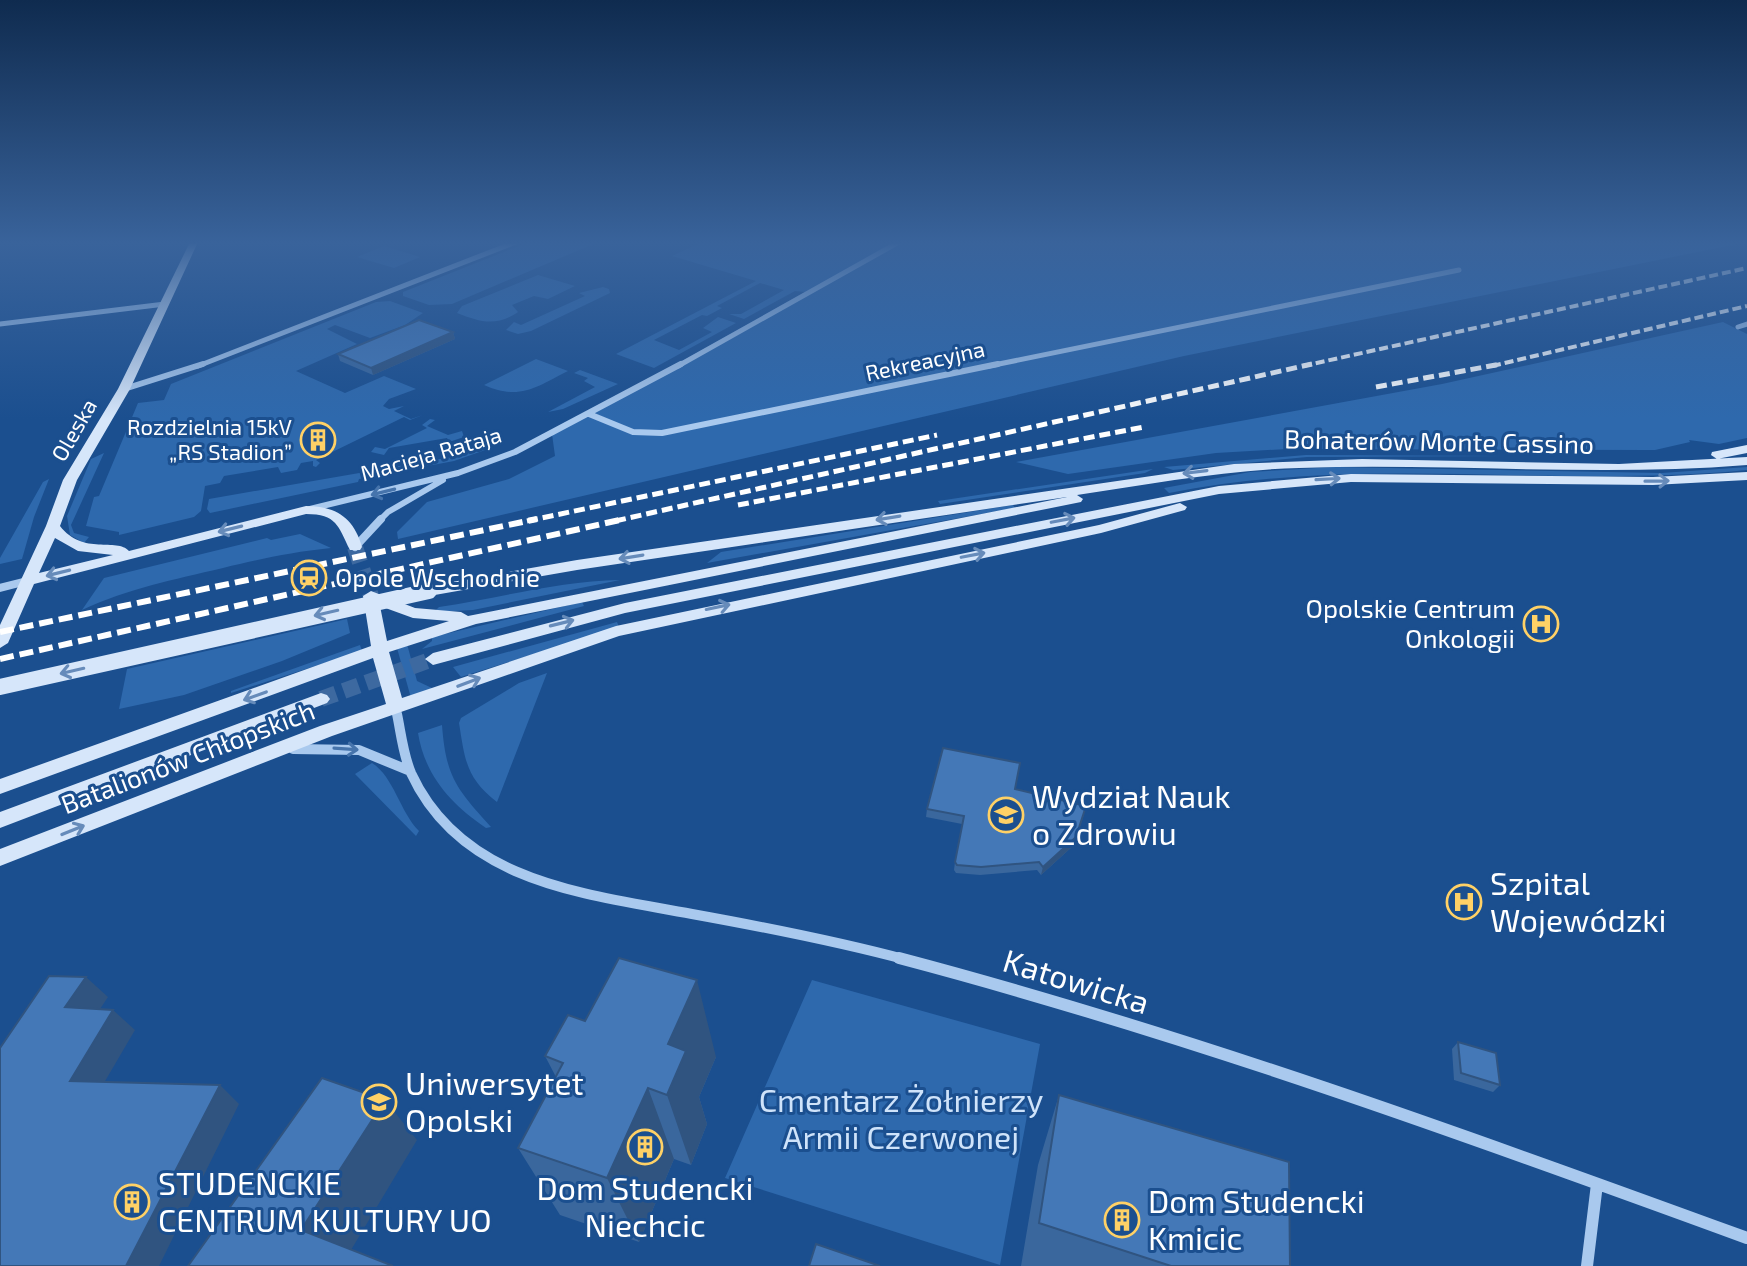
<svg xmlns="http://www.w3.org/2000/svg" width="1747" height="1266" font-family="'Exo 2',sans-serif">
<rect width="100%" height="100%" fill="#1b4f8f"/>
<path fill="#2e69ad" d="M529 242H598L452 304 429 305 403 296V292Z
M702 242H1747L1184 356 398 539 397 532 427 502 509 479 555 456 552 434 805 292 795 291 744 319 729 314H741L784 290 760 283 717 306 722 308 707 316 702 315 654 340 679 350 712 332 703 328 718 317 736 323 654 368 616 354 756 281 672 256Z
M384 246 420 257 394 268 357 257Z
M538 275 575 286 548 299 534 296 512 305 518 312C496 327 480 322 457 313L462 306Z
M603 287 609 289 610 293 531 331 518 334 506 330 514 322 521 325 585 296 579 293Z
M390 301 423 313 405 325 370 338 335 325 327 329 357 344 296 371 345 393 384 376 416 389 389 399 383 406 389 409 404 406 394 411 411 419 423 415 410 420 404 417 316 460 320 463 316 467 313 466V461L301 463 297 470 281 473 278 467 224 476 220 483 205 486 201 511 194 517 119 535V532L86 526 94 497 99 496 138 403 164 400 171 384 376 302Z
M1723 322 1747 334V438L1719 444 1689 440 1690 442 1655 450 1287 449 1216 453 1068 474 1016 462 1442 384Z
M536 359 568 371C536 387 520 401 484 385Z
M580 370 618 384 563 409 548 412 595 387 584 381 588 378 574 373Z
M430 419 435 420 427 426 448 435 462 431 464 437 449 442 447 438 389 448 384 455 371 452 375 447 385 449 427 428 422 425Z
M474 445 488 449 454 461 359 479 358 482 210 513 207 509 209 499 440 459 466 454V449Z
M104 453 71 525 74 533 89 537 84 543 70 535 67 516 91 459Z
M1306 455 1508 456 1307 457 1173 470 1164 467Z
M1335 467 1662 473 1747 467V470C1554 489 1361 454 1169 493L1164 488 1250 472Z
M1153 469 1145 473 940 504 938 501Z
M49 479 34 517 22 559 0 564V558L43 482Z
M1013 505 1015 508 707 563 721 552Z
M300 534 331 548C291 552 261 559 223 568 172 580 130 588 82 610L104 578 267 538 271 540Z
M620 580 473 610 434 612 439 607C500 598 559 581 620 580Z
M582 602 584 606 422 649 432 641V637Z
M347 619 350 633 282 661 184 695 119 709 127 669Z
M617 622 619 627 461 677 453 667Z
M407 644 417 681 434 689 411 698 397 648Z
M360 645 362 651 231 693V691Z
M547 673 497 802C466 778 465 760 459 723L461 718 519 683Z
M442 725C446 778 457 789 491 827L486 828C451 804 425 776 418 733Z
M372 763C394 777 400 812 419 831L416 836 355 774Z
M812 980 1040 1044 1000 1265 725 1178Z"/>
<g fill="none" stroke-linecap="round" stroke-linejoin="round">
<path stroke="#3d69a0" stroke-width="16" stroke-dasharray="16 8" stroke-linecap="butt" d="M355 547 371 596
M321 699 433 659"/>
<path stroke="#a9c9ee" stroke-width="5" d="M0 324 165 304
M1738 327 1747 324
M198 366 516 242
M678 366 899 242
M989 366 1459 270"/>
<path stroke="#a9c9ee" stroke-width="6" d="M124 389 203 364
M589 414 633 432 662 433 998 364
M310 509 458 473 515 452 681 364
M379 521 388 512 443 480"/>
<path stroke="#a9c9ee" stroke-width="8" d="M355 547 381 519
M0 588 27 581
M396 708 397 716"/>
<path stroke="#a9c9ee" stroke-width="10" d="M397 714C401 733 403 754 411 773 462 884 588 894 692 914 764 927 836 941 907 960
M293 749 359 750 410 771"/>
<path stroke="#a9c9ee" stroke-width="12" d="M899 958C1187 1034 1468 1136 1747 1238
M1587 1266 1597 1184"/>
<path fill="#d6e6fa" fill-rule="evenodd" d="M190 242H198L130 389 77 480 60 526C83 556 117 537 129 551L306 506C336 506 354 518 362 547L360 550H350C338 526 337 514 306 514L34 584 8 643 0 648V625L46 526 63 480 118 389ZM55 538 78 551 113 555 39 573Z
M1747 445V453L1717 459 1711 455 1712 452Z
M1747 457V465C1598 477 1449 463 1299 468 1225 470 1151 484 1077 495L1083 499 1081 502 476 624 389 652 402 698 616 626 1099 525 1180 503 1187 507 1185 510 1101 533 619 636 332 736 0 866V849L320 726 386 704 373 658 0 794V779L371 646 363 596 371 591 415 608 461 612 468 616 1067 497 577 570 429 596 421 591 429 586 577 560 1234 464 1362 459 1619 464ZM380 606 413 618 449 621 387 641Z
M1747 472V480L1653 485 1351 482 1219 494 625 613 433 665 425 659 433 653 625 603 1219 486 1351 474 1653 477Z
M321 693 327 695 330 699 327 703 0 828V812Z"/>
<path stroke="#fff" stroke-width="4" stroke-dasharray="9 4" stroke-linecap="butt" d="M1303 366 1747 268
M1492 366 1747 306"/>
<path stroke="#fff" stroke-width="5" stroke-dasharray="11 5" stroke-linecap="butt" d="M1376 387 1501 364
M738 505 1144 427
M527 521 937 435
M615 521 1312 364"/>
<path stroke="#fff" stroke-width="6" stroke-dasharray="14 6" stroke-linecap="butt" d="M0 632 537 519
M0 659 624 519"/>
<path stroke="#d6e6fa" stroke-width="16" d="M0 687 429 591"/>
</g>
<path fill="#3a679d" d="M453 332 455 339 373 375 340 361 338 354Z
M1016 789 1084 814 1074 845 1041 875 1037 870 980 875 956 873 954 870 955 862 962 824 926 817 927 809Z
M1458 1042 1500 1085 1493 1092 1454 1080 1452 1049Z
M545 1056 716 1057 699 1097 707 1124 691 1165 674 1159 639 1242 560 1215 518 1148 556 1077Z
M1059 1095 1290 1266H1021L1038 1165Z"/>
<path fill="#305480" d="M453 332 455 339 373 375 371 368Z
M1086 806 1074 845 1041 875 1043 867Z
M86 977 108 997 88 1027 65 1007Z
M697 980 716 1057 699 1097 707 1124 691 1165 667 1095 668 1044Z
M113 1010 135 1030 94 1100 70 1081Z
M220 1085 239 1104 159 1266H126Z
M648 1088 674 1159 639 1242 607 1178Z
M385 1100 417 1140 342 1265 301 1230Z"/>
<path fill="#4478b7" stroke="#305480" stroke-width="2" d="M419 320 453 332 371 368 338 354Z
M943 748 1020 763 1015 789 1086 806 1076 837 1043 867 1039 862 981 867 957 865 955 862 964 816 927 809Z
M619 958 697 980 668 1044 686 1051 667 1095 648 1088 607 1178 518 1148 563 1063 545 1056 568 1015 585 1021Z
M49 976 86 977 65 1007 113 1010 70 1081 220 1085 126 1266H0V1048Z
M1458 1042 1496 1053 1500 1085 1461 1073Z
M322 1078 385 1100 301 1230 393 1266H188Z
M1059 1095 1289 1162 1290 1266H1171L1039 1223Z
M816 1244 880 1266H809Z"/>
<defs><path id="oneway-shaft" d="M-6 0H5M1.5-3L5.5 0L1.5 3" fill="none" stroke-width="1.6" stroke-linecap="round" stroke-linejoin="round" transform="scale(2)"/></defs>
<g stroke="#668bba">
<use href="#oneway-shaft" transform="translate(1195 472) rotate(173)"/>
<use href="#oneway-shaft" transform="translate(1328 479) rotate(-3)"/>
<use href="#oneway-shaft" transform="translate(1657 481) rotate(-1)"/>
<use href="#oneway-shaft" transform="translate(888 518) rotate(171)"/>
<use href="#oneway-shaft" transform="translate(1063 520) rotate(-11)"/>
<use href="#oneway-shaft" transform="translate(230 529) rotate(166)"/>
<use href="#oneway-shaft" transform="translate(973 555) rotate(-11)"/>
<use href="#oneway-shaft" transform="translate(631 557) rotate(171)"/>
<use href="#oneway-shaft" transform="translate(58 573) rotate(166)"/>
<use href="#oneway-shaft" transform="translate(718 607) rotate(-12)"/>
<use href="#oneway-shaft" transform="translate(326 613) rotate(167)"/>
<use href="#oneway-shaft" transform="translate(562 623) rotate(-14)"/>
<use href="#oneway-shaft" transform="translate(72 671) rotate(167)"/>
<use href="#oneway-shaft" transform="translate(469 682) rotate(-21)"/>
<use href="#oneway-shaft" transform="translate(255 696) rotate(160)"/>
<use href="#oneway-shaft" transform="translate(73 830) rotate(-22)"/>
</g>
<g stroke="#4674ac">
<use href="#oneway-shaft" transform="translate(383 492) rotate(166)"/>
<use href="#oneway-shaft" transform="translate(346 749) rotate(4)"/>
</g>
<linearGradient id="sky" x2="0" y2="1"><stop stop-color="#0f2b4f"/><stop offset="0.58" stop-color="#39639b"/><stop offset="1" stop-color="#39639b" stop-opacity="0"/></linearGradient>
<rect width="1747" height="419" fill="url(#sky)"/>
<defs>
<g id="building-ring" transform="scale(1.8)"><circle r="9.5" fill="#1b4f8f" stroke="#ffd166" stroke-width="1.5"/><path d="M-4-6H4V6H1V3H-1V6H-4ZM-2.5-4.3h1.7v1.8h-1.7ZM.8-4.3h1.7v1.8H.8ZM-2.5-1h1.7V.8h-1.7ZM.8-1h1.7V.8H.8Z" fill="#ffd166"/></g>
<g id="station-ring" transform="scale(1.8)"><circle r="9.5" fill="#1b4f8f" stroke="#ffd166" stroke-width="1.5"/><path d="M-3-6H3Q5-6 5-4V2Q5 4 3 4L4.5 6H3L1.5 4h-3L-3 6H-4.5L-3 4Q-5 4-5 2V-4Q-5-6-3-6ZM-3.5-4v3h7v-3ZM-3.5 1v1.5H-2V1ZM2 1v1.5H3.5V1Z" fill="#ffd166"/></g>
<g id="hospital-ring" transform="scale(1.8)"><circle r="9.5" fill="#1b4f8f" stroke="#ffd166" stroke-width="1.5"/><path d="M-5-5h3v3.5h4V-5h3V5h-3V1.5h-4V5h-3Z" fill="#ffd166"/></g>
<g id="university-ring" transform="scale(1.8)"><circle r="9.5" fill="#1b4f8f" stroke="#ffd166" stroke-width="1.5"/><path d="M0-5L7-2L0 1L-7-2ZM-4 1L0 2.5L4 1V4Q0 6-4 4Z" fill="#ffd166"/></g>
</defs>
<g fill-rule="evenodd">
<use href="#building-ring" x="318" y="440"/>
<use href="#station-ring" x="309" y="578"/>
<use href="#hospital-ring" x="1541" y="624"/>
<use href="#university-ring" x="1006" y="815"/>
<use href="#hospital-ring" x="1464" y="902"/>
<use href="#university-ring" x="379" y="1102"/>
<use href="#building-ring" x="645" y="1147"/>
<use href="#building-ring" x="132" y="1202"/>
<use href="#building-ring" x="1122" y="1220"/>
</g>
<g text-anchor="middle" stroke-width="6" stroke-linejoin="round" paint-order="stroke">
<g font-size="22" fill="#fff" stroke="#1b4f8f">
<text transform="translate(925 361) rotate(-12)" y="8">Rekreacyjna</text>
<text transform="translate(74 430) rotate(-60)" y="8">Oleska</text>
<text transform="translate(431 454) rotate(-16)" y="8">Macieja Rataja</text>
</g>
<g font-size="22" fill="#fff" stroke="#1b4f8f" text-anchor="end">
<text x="292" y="435">Rozdzielnia 15kV<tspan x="292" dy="25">„RS Stadion”</tspan></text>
</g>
<g font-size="26" fill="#fff" stroke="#1b4f8f">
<text transform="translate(1439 442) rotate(1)" y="9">Bohaterów Monte Cassino</text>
<text transform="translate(188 758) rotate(-21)" y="9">Batalionów Chłopskich</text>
</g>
<g font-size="26" fill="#fff" stroke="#1b4f8f" text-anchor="start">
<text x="335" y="587">Opole Wschodnie</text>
<text x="1515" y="618" text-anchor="end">Opolskie Centrum<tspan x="1515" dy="30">Onkologii</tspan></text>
</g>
<g font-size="32" fill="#fff" stroke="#1b4f8f" text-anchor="start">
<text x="1032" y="808">Wydział Nauk<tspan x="1032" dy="37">o Zdrowiu</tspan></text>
<text x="1490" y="895">Szpital<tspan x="1490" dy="37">Wojewódzki</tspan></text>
<text x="405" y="1095">Uniwersytet<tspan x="405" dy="37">Opolski</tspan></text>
<text x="158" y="1195">STUDENCKIE<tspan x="158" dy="37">CENTRUM KULTURY UO</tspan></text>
<text x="645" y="1200" text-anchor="middle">Dom Studencki<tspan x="645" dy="37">Niechcic</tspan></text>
<text x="1148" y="1213">Dom Studencki<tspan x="1148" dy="37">Kmicic</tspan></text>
</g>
<g font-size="32" fill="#fff" stroke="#1b4f8f">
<text transform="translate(1076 982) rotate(17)" y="11">Katowicka</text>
</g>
<g font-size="32" fill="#cfe3fa" stroke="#1b4f8f">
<text x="901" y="1112">Cmentarz Żołnierzy<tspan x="901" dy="37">Armii Czerwonej</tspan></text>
</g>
</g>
</svg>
